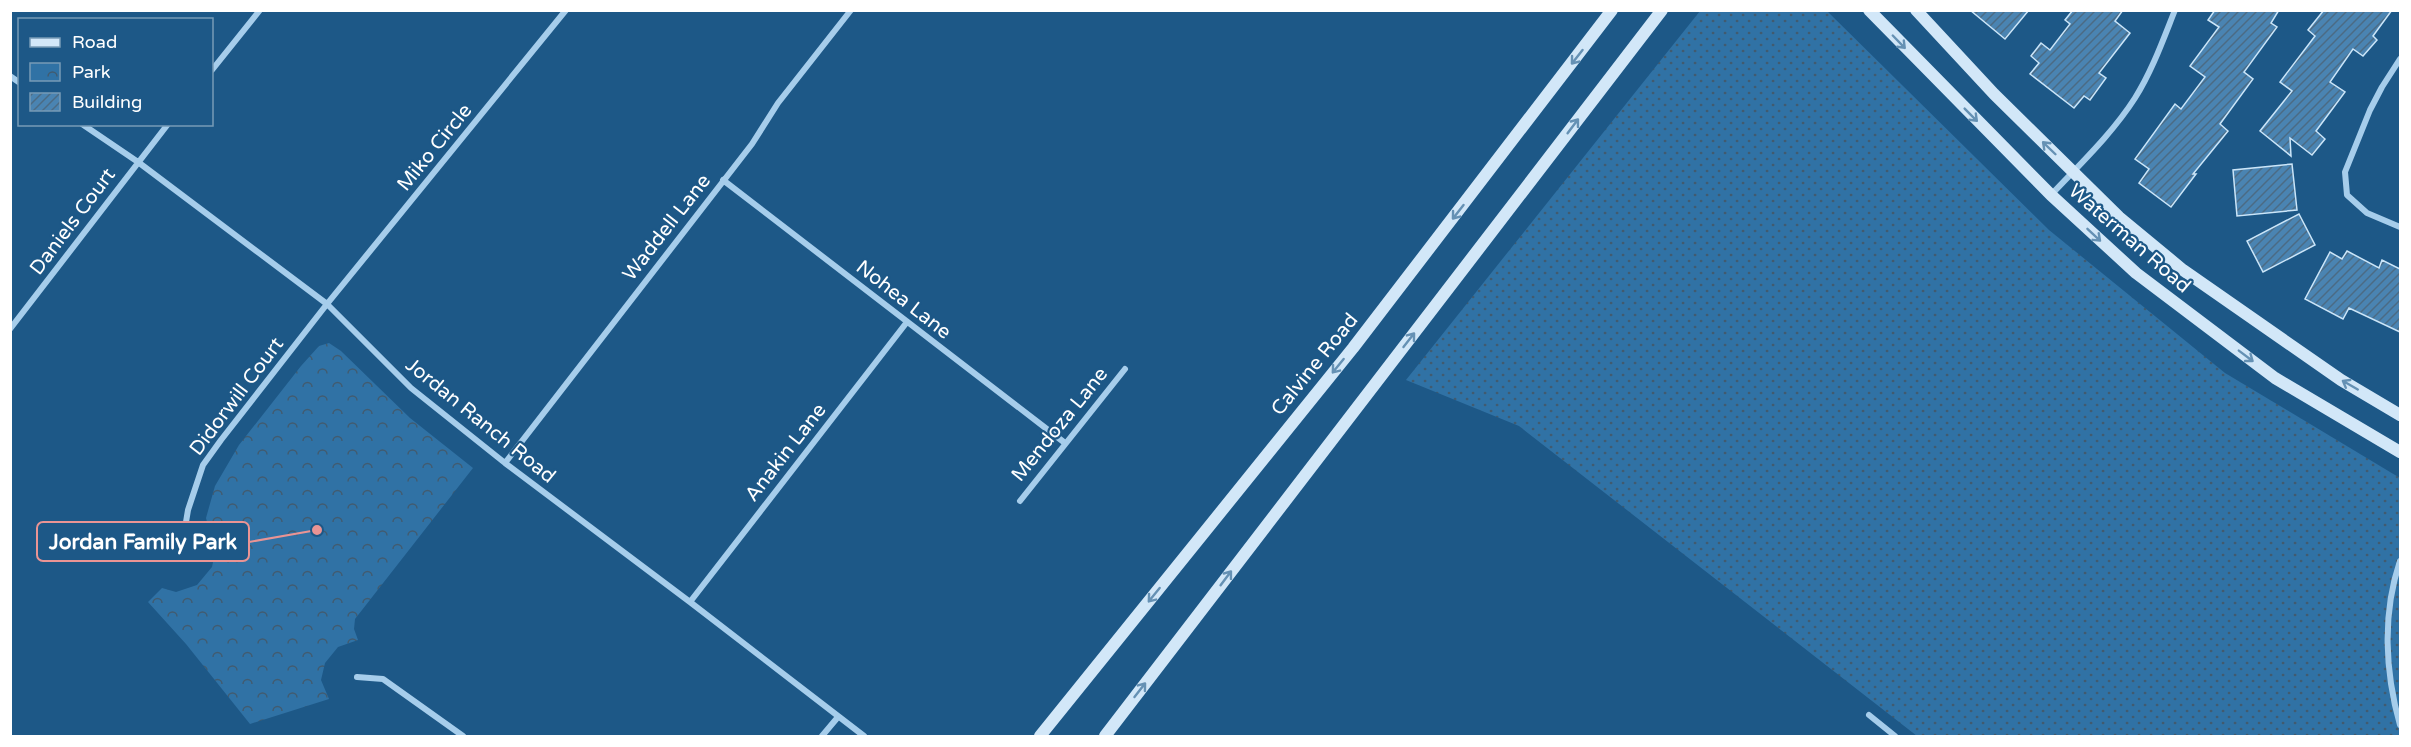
<svg xmlns="http://www.w3.org/2000/svg" width="2411" height="747" font-family="'Varela Round',sans-serif">
<defs>
<pattern id="grass-dots" width="8" height="8" patternUnits="userSpaceOnUse" patternTransform="scale(1.5)"><rect width="8" height="8" fill="#3072a5"/><path d="M2 2h.1M6 6h.1" fill="none" stroke="#415b70" stroke-width="1.8" stroke-linecap="round"/></pattern>
<pattern id="park-crowns" width="20" height="18" patternUnits="userSpaceOnUse" patternTransform="scale(1.5)"><rect width="20" height="18" fill="#3072a5"/><path d="M2 6a3 3 0 1 1 6 0M12 15a3 3 0 1 1 6 0" fill="none" stroke="#415b70"/></pattern>
<pattern id="building-hatch" width="6" height="6" patternUnits="userSpaceOnUse" patternTransform="scale(1.5)"><rect width="6" height="6" fill="#4a84b2"/><path d="M-1 1l2-2M0 6l6-6M5 7l2-2" fill="none" stroke="#4b6b84"/></pattern>
</defs>
<rect width="100%" height="100%" fill="#1d5887"/>
<path fill="url(#grass-dots)" d="M1700 11H1827L2049 230 2225 373 2400 478V736H1917L1519 426 1406 380Z"/>
<path fill="url(#park-crowns)" d="M329 343 341 351 410 418 473 468 355 619 354 629 358 640 338 647 325 663 321 680 329 699 250 724 186 644 148 602 162 588 176 592 197 585 212 567 215 553 206 518 215 486 239 445 301 366 319 346Z"/>
<path fill="url(#building-hatch)" stroke="#cbe5f8" stroke-width="1.5" d="M1970 10H2029L2005 39Z
M2073 10H2123L2115 21 2130 33 2099 73 2106 78 2090 100 2084 96 2074 108 2030 74 2039 63 2031 56 2041 43 2050 50 2070 24 2065 20Z
M2215 10H2279L2271 23 2277 27 2244 72 2253 79 2220 124 2228 131 2193 174H2196L2171 207 2139 183 2149 169 2135 159 2175 104 2181 109 2205 77 2190 66 2219 27 2208 20Z
M2324 10H2392L2373 36 2377 40 2363 56 2353 49 2330 82 2345 92 2316 131 2325 139 2312 155 2290 138 2291 156 2260 131 2292 91 2280 82 2315 36 2308 30Z
M2292 164 2297 210 2237 216 2233 170Z
M2299 214 2315 245 2263 272 2247 241Z
M2347 251 2379 268 2382 260 2400 269V332L2349 308 2343 319 2305 299 2330 252 2342 259Z"/>
<g fill="none" stroke-linecap="round" stroke-linejoin="round">
<path stroke="#a6cdeb" stroke-width="6" d="M2400 59 2382 87 2370 110 2345 172 2347 195 2367 213 2400 227
M212 70 260 10
M10 76 20 83
M82 124 138 162 327 304 411 388 505 463 690 602 864 736
M723 180 1065 443
M2051 195C2080 164 2112 134 2135 98 2152 71 2163 40 2175 10
M10 329 168 124
M505 463 752 144 778 103 851 10
M1020 501 1125 369
M181 552 188 510 203 465 221 440 327 304 566 10
M2400 561C2382 614 2385 672 2400 725
M690 602 907 322
M357 677 383 679 463 736
M1869 715 1895 736
M822 736 838 717"/>
<path stroke="#d2e7f8" stroke-width="12" d="M1869 10 2051 195 2136 273 2275 378 2400 452
M1916 10 1994 94 2119 217 2183 270 2341 380 2400 415
M1040 736 1353 348 1612 10
M1105 736 1662 10"/>
</g>
<defs><path id="oneway-shaft" d="M-6 0H5M1.5-3L5.5 0L1.5 3" fill="none" stroke-width="1.6" stroke-linecap="round" stroke-linejoin="round" transform="scale(1.5)"/></defs>
<g stroke="#6591b4">
<use href="#oneway-shaft" transform="translate(1899 42) rotate(46)"/>
<use href="#oneway-shaft" transform="translate(1577 57) rotate(128)"/>
<use href="#oneway-shaft" transform="translate(1971 115) rotate(45)"/>
<use href="#oneway-shaft" transform="translate(1573 126) rotate(-53)"/>
<use href="#oneway-shaft" transform="translate(2049 148) rotate(-136)"/>
<use href="#oneway-shaft" transform="translate(1458 212) rotate(128)"/>
<use href="#oneway-shaft" transform="translate(2094 235) rotate(43)"/>
<use href="#oneway-shaft" transform="translate(1409 340) rotate(-52)"/>
<use href="#oneway-shaft" transform="translate(2246 356) rotate(37)"/>
<use href="#oneway-shaft" transform="translate(1338 366) rotate(129)"/>
<use href="#oneway-shaft" transform="translate(2350 385) rotate(-150)"/>
<use href="#oneway-shaft" transform="translate(1226 578) rotate(-53)"/>
<use href="#oneway-shaft" transform="translate(1154 595) rotate(129)"/>
<use href="#oneway-shaft" transform="translate(1140 690) rotate(-52)"/>
</g>
<g text-anchor="middle" stroke-width="4.5" stroke-linejoin="round" paint-order="stroke">
<g font-size="20" fill="#fff" stroke="#1d5887">
<text transform="translate(434 147) rotate(-51)" y="7">Miko Circle</text>
<text transform="translate(72 221) rotate(-53)" y="7">Daniels Court</text>
<text transform="translate(666 227) rotate(-52)" y="7">Waddell Lane</text>
<text transform="translate(2130 238) rotate(41)" y="7">Waterman Road</text>
<text transform="translate(904 299) rotate(38)" y="7">Nohea Lane</text>
<text transform="translate(1314 364) rotate(-51)" y="7">Calvine Road</text>
<text transform="translate(236 396) rotate(-53)" y="7">Didorwill Court</text>
<text transform="translate(481 420) rotate(39)" y="7">Jordan Ranch Road</text>
<text transform="translate(1059 424) rotate(-51)" y="7">Mendoza Lane</text>
<text transform="translate(785 452) rotate(-52)" y="7">Anakin Lane</text>
</g>
</g>
<path fill="none" stroke="#ea9494" stroke-width="2" d="M317 530L249 542"/>
<circle fill="#ea9494" stroke="#1d5887" stroke-width="2" cx="317" cy="530" r="6"/>
<rect fill="#1d5887" stroke="#ea9494" stroke-width="2" x="37" y="522" width="212" height="39" rx="6"/>
<g font-size="21" text-anchor="middle" font-weight="bold" fill="#fff">
<text x="143" y="549">Jordan Family Park</text>
</g>
<rect width="2411" height="747" fill="none" stroke="#ffffff" stroke-width="24"/>
<rect x="18" y="18" width="195" height="108" fill="#1d5887" stroke="#779bb7" stroke-width="1.5"/>
<rect x="30" y="38" width="30" height="9" fill="#d2e7f8" stroke="#779bb7" stroke-width="1.5"/>
<text x="72" y="48" font-size="18" fill="#ffffff">Road</text>
<rect x="30" y="63" width="30" height="18" fill="url(#park-crowns)" stroke="#779bb7" stroke-width="1.5"/>
<text x="72" y="78" font-size="18" fill="#ffffff">Park</text>
<rect x="30" y="93" width="30" height="18" fill="url(#building-hatch)" stroke="#779bb7" stroke-width="1.5"/>
<text x="72" y="108" font-size="18" fill="#ffffff">Building</text>
</svg>
